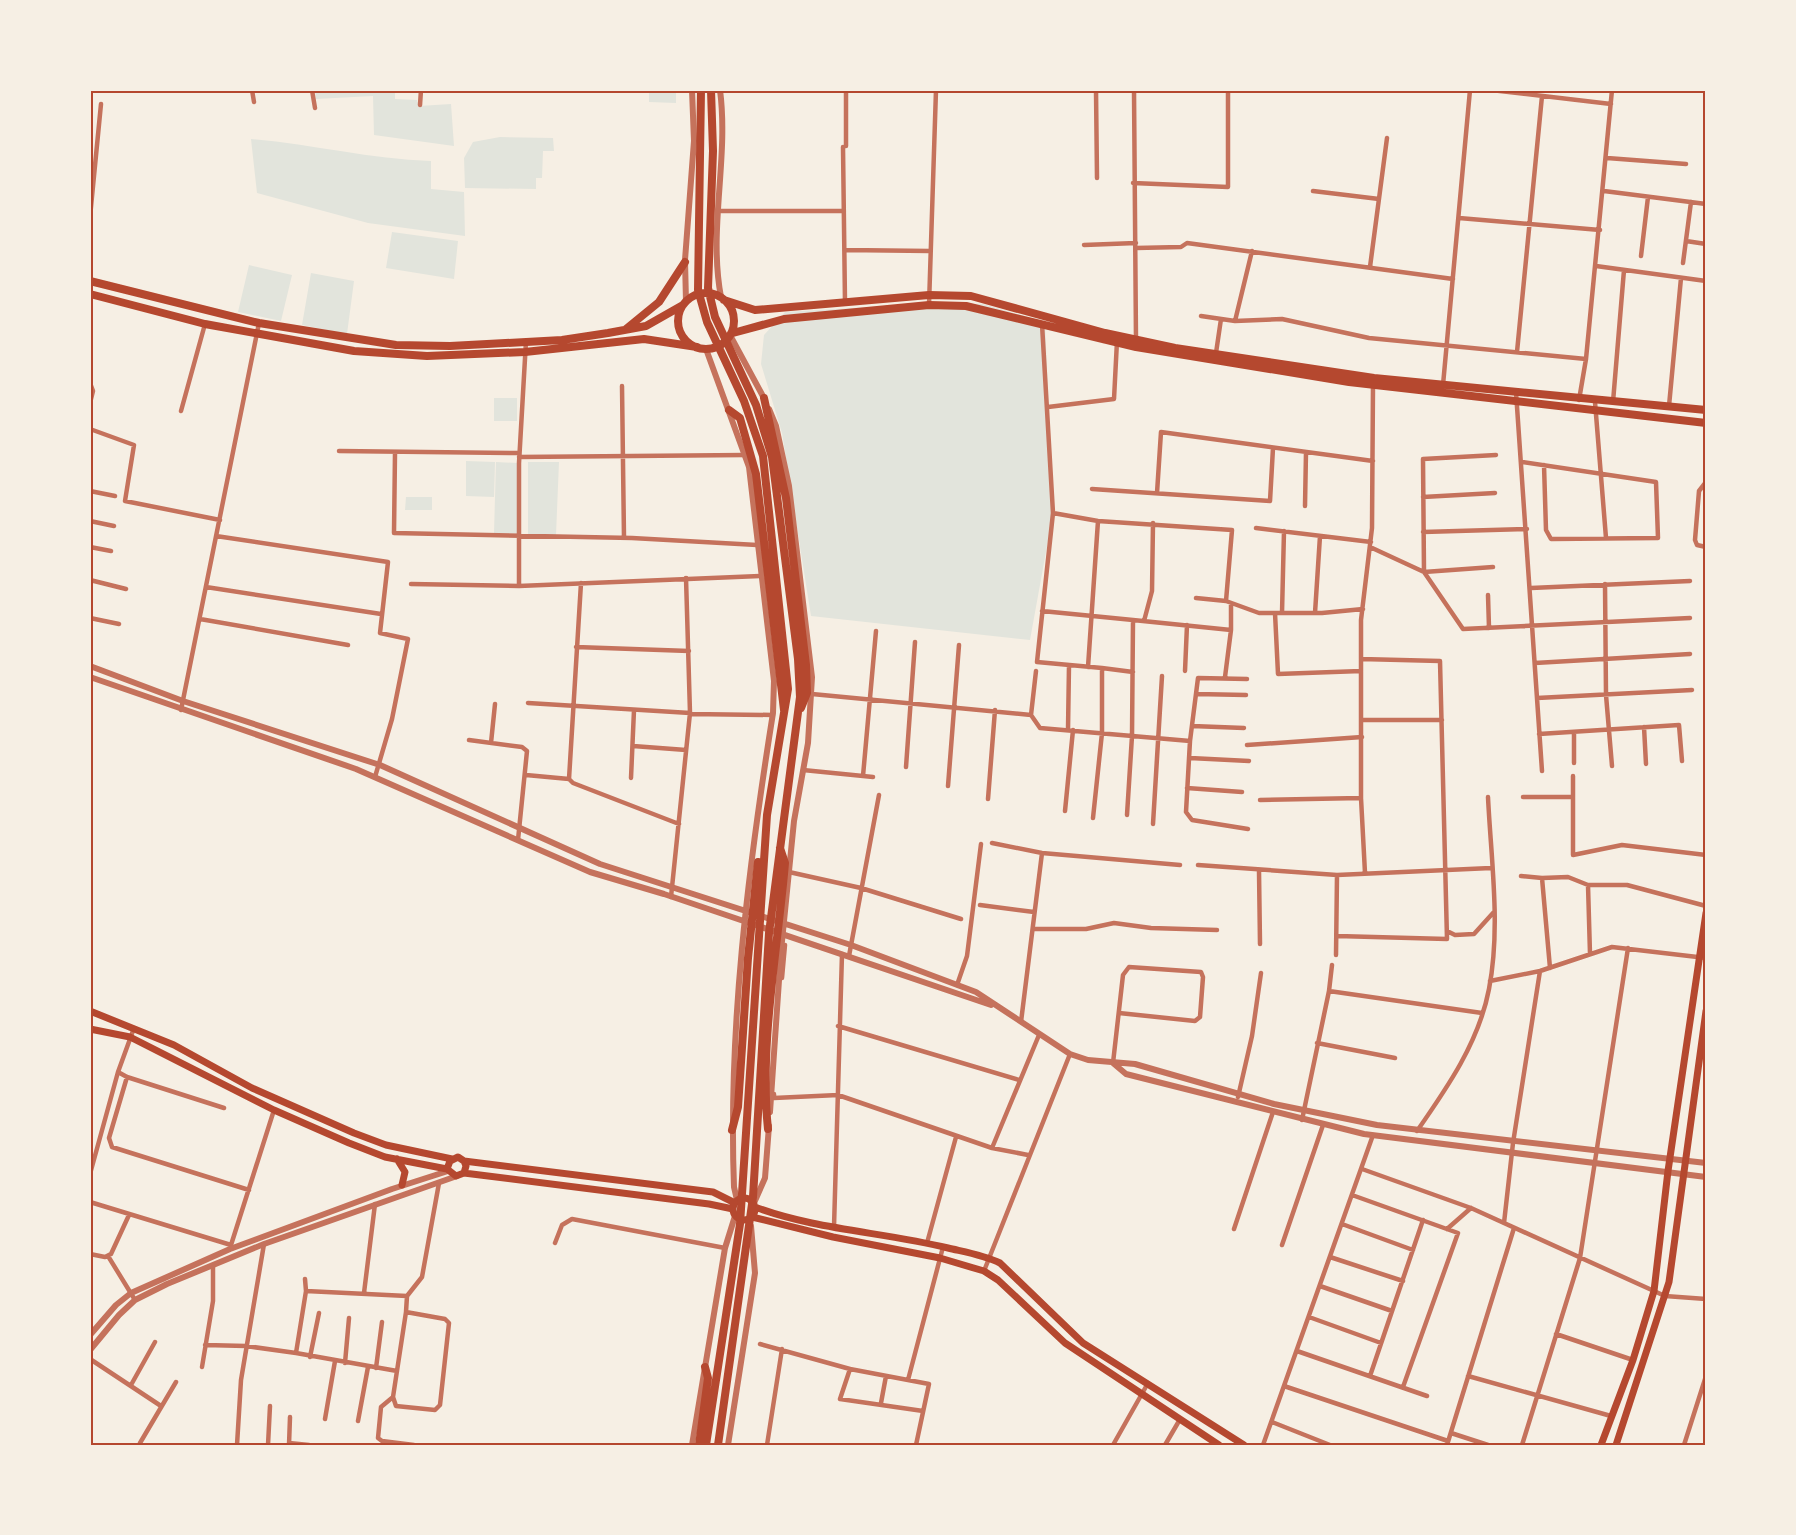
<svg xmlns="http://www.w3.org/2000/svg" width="1796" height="1535" font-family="'DejaVu Sans',sans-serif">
<rect width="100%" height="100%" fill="#f6efe4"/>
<path fill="#e2e4dc" d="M315 90H395V99L417 100 419 106 451 104 454 146 374 135 373 96 316 99Z
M649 90H676V103L649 102Z
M500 137 553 138 554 151H543L542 178H536V189L465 188 464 158 473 142Z
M251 139C311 144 370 159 431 161V189L464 192 465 236 368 223 257 193Z
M392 232 458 241 454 279 386 268Z
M249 265 292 275 281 321 238 312Z
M311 273 354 281 347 334 302 325Z
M936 303 983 304 1045 322 1053 513 1030 640 811 616 782 433 761 364 764 335 785 312Z
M494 398H517V421H494Z
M466 461 495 462 494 497 466 496Z
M496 462 518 463V534L494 533Z
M528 462H559L556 535 528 534Z
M406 497H432V510H405Z"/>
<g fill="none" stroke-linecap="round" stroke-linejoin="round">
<path stroke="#c5725c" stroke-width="4.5" d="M252 90 254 102
M312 90 315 108
M1096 90 1097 178
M1134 90 1136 341
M1491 90 1611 104
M420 105 421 90
M846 146V90
M843 147 845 303
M1607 158 1686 164
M1133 183 1228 187V90
M1313 191 1379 199
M1604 191 1706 204
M721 211H844
M90 217 101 104
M1459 218 1600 230
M1686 241 1706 244
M1084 245 1136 243
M1136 248 1181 247 1187 243 1453 279
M845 250 930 251
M1641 256 1648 197
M1683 263 1691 202
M1596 266 1706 281
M1370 267 1387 138
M929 305 936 90
M1201 316 1235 321 1252 251
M1235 321 1282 319 1369 338 1586 359
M1042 324 1053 513 1037 662 1102 668V733L1093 818
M1517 352 1542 96
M1216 353 1221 319
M90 383 93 391 90 403
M1443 385 1470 90
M622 386 624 538
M1516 392 1542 771
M1579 400 1586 359 1612 90
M1595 402 1606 538
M1613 402 1624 270
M1669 406 1681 278
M1048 407 1114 399 1117 341
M181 411 205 324
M90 429 134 445 125 501 220 520
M339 451 519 453
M395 453 394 533 632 538 757 545
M1496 455 1423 459 1424 572 1463 629 1690 618
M519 457 745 455
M1522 462 1656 482 1658 538 1551 539 1546 530 1544 465
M1706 482 1699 491 1695 540 1697 545 1706 547
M1092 489 1270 501 1273 448
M90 491 115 496
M1157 493 1161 432 1373 461
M1423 497 1495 493
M1305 506 1306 452
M1053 513 1098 521 1232 530 1226 601
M90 521 114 526
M1256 528 1371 542
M1423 532 1527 529
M216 536 388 562 380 633 408 639 392 719 375 777
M90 547 111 551
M1370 547 1424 572 1493 567
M90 580 126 589
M581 583 569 779 573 783 679 824
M411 584 519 586 760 576
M1605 584 1606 695 1612 766
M519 586V463L526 341
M206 587 381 614
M1531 588 1690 581
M1488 595 1489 628
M1196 598 1226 601 1259 613H1322L1363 609
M1042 611 1133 620
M1275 613 1278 674 1361 671
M1282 613 1284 531
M1315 613 1320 536
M90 618 119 624
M200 619 348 645
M1144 621 1152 591 1153 523
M576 647 689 651
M1535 663 1690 654
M1088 667 1098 521
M1102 668 1133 672
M1036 671 1031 715 1040 728 1190 741
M1185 671 1187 625
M1225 677 1231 630
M1247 679 1198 678 1190 741 1186 812 1192 820 1248 829
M812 694 1031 715
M1196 694 1246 695
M1537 698 1692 690
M528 703 690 713
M181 710 259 323
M690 714 773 715
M1362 720H1442
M1192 726 1244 728
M1644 727 1646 764
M1068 730 1069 665
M1574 732V763
M1539 734 1679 725 1682 761
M469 740 522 747 527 751 518 840
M491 743 495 704
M1247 745 1362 737
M633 746 686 750
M1190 758 1249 761
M906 767 915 642
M803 770 873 777
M526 775 569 779
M863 776 876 631
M1573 776V855L1622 845 1706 855
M631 778 634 710
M948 786 959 645
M1187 788 1242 792
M1523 797H1573
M988 799 995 710
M1260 800 1361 798
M1065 811 1073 730
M1127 815 1132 736 1133 620 1231 630V603
M1153 824 1162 676
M992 843 1042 853 1180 865
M1198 865 1337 875 1491 868
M1259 871 1260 944
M789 872 861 888 961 919
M1365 873 1361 798V620L1372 528 1373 384
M1521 876 1542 878
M1588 885 1590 954
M671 897 690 713 686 578
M980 905 1034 912
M1033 929H1086L1114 923 1151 928 1217 930
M1447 931 1455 935 1474 934 1493 913
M1337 936 1447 939 1440 661 1361 659
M1336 955 1337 875
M849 956 879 795
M1550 968 1542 878 1568 877 1588 885H1627L1706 906
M782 978 785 945
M1490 981 1540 971 1612 947 1706 958
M957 985 967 956 981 844
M1329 991 1482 1013
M1021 1022 1042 853
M838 1026 1019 1080
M1317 1043 1395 1058
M1113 1063 1123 975 1129 967 1201 972 1203 977 1200 1017 1195 1021 1119 1013
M118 1072 127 1077 224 1108
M127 1077 109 1138 112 1147 249 1190
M774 1094V1098L838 1095 992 1148 1028 1155
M1238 1097 1252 1036 1261 973
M1302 1120 1329 991 1332 965
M1417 1131C1447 1088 1479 1042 1489 989 1501 927 1491 860 1488 797
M992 1148 1039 1035
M1362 1169 1471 1208 1665 1296 1706 1299
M90 1174 118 1072 134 1028
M1352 1195 1458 1233 1403 1387
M90 1202 231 1245
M1504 1223 1513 1143 1540 971
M1342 1224 1413 1250
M834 1227 842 954
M1234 1229 1273 1112
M1447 1229 1471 1208
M555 1243 562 1225 572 1219 725 1248
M927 1243 956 1137
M231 1245 274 1110
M1282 1245 1323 1125
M90 1254 105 1257 111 1254 129 1215
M108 1256 135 1300
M1330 1257 1403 1281
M984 1271 1070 1054
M1320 1286 1392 1311
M306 1291 407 1296 406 1312
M364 1293 375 1204
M407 1296 422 1277 439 1183
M406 1312 445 1319 449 1323 440 1405 435 1410 396 1406 393 1397Z
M1309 1317 1381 1343
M1556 1334 1633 1360
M760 1344 850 1369 929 1384 916 1445
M205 1345 246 1346 296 1353 306 1291 305 1279
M1297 1351 1427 1396
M296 1353 397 1371
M310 1357 319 1313
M90 1359 161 1406
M345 1363 349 1318
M202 1367 213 1301V1265
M376 1368 382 1322
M850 1369 840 1399 923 1411
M1370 1376 1423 1220
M1468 1376 1611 1416
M908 1380 943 1247
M131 1385 155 1342
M1284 1386 1448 1441
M393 1397 381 1407 378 1438 382 1441 414 1445
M881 1403 886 1376
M325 1419 335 1361
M358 1421 368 1367
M1272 1422 1330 1445
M1451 1433 1488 1445
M140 1443 176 1382
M289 1443 309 1445
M237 1445 241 1380 264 1244
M268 1445 270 1406
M289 1445 290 1417
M767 1445 782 1349
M1113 1445 1148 1383
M1165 1445 1179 1421
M1263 1445 1373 1135
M1447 1445 1514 1228
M1522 1445 1580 1258 1628 948
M1684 1445 1706 1376"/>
<path stroke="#c5725c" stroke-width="6" d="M720 90C729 159 708 229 721 297
M686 302 685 260 694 141 692 90
M731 337 765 400
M706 349 749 467 774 681 773 713C748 870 728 1028 734 1187L737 1200
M769 409 776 426 789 486 812 677 808 743 794 821 781 951 770 1112
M90 666 183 701 380 765 600 864 851 945 976 992 1070 1054 1088 1060 1135 1064 1274 1104 1377 1125 1706 1163
M90 677 356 769 590 872 664 894 991 1005
M1113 1063 1126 1074 1364 1134 1706 1177
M754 1203 765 1178 769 1126
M90 1335 116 1305 131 1293 230 1249 392 1189 448 1171
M90 1350 119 1315 135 1300 167 1284 264 1244 457 1176
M692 1445 725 1248 735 1216
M728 1445 755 1273 751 1226"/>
<path stroke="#b5482f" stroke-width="7" d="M90 1011 174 1045 252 1088 354 1133 386 1145 452 1159
M90 1029 130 1037 274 1110 349 1143 385 1157 447 1169
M397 1159 405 1172 402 1185
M464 1161 713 1192 735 1203
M464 1173 466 1166 464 1161 458 1157 450 1161 447 1169 456 1176 464 1173 709 1204 733 1209
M733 1209a11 11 0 1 1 22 0a11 11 0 1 1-22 0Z
M755 1207C816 1230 884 1232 948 1248 965 1252 984 1255 1000 1263L1083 1343 1244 1445
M752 1217 833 1237 940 1258 984 1271 998 1280 1065 1343 1219 1445
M1601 1445 1633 1360 1654 1291 1668 1171 1706 913
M1616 1445 1669 1282 1706 1011"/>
<path stroke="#b5482f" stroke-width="8" d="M701 90 698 290 707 322 744 401 763 456 788 689 767 815 740 1224 706 1445
M711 90 713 151 708 288 715 317 756 405 772 457 798 659 800 697 769 933 753 1197 718 1445
M90 281 259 323 396 345 450 346 562 340 608 333 646 326 683 305
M678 321a28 28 0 1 1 56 0a28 28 0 1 1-56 0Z
M90 294 205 324 354 351 427 356 525 352 644 339 697 347
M724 300 755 310 929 295 971 296 1105 333 1175 348 1374 378 1706 410
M626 329 659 302 685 262
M733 333 784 319 929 305 966 306 1136 347 1349 382 1706 423
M764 398 786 498 806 665 807 693 801 708
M729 410 740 418 756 474 784 710
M768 1129C759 1046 778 947 785 863L780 848
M732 1130 738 1107 748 958 758 862
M699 1445 708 1378 705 1367"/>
</g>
<rect width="1796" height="1535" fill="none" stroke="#f6efe4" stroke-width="183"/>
<rect x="92" y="92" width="1612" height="1352" fill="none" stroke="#b5482f" stroke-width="2"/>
</svg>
